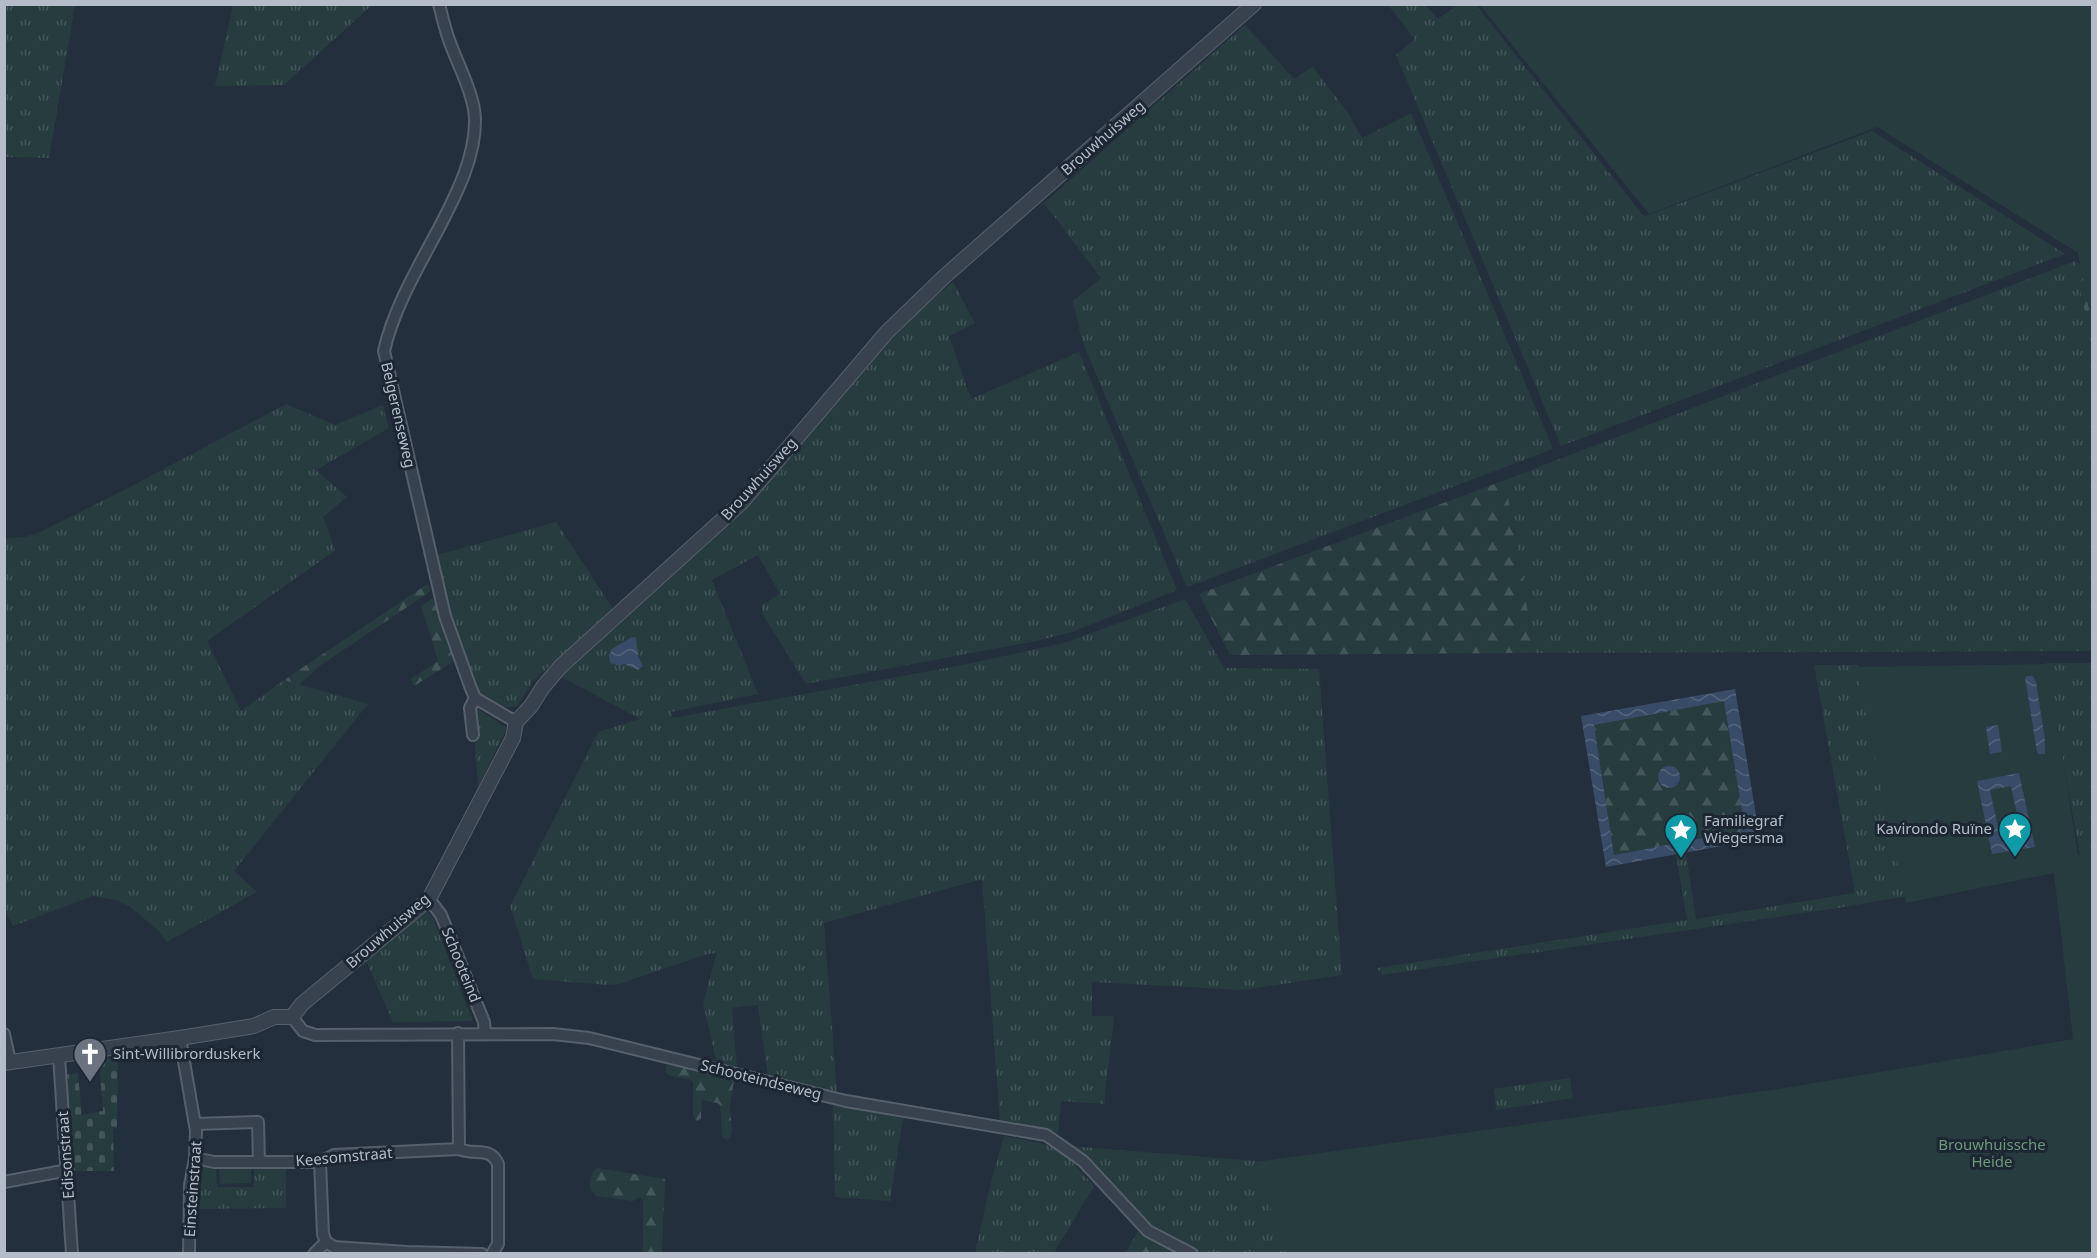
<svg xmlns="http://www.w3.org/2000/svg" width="2097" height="1258" font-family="'Noto Sans',sans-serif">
<defs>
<pattern id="grass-tufts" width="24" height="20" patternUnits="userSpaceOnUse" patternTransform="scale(1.5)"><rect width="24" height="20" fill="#263c3f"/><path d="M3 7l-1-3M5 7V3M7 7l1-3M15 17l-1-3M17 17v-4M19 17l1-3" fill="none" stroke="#435659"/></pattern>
<pattern id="forest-firs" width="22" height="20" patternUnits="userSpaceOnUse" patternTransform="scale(1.5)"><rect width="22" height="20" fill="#263c3f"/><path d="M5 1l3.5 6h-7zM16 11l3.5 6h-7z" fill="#435659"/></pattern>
<pattern id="cemetery-stones" width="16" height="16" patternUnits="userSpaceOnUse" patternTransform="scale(1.5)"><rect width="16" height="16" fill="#263c3f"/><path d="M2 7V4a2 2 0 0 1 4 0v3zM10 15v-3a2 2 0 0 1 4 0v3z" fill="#435659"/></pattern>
<pattern id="water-waves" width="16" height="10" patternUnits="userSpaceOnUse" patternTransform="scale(1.5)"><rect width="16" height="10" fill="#394c67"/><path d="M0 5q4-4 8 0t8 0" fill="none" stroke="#53647b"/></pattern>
</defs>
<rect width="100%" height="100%" fill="#242f3e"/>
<path fill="url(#grass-tufts)" d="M5 4 75 5 49 158 5 157Z
M233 5V4L372 5 284 85 215 86Z
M1388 5H1425L1438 19 1458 5H1476L1642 214 1646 216 1872 131 2065 254 1561 446 1396 55 1415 39Z
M1245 25 1294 79 1313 67 1348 113 1362 138 1411 113 1553 449 1187 587 1082 341 1073 301 1101 278 1044 203Z
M2075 261 2092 349V651L1535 653 1505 480Z
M953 282 975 323 949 336 971 399 1079 352 1177 590 1072 632 1036 641 806 684 762 613V605L780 594 758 555 712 580 758 694 671 712 673 718 968 664 1064 643 1185 599 1224 668 1319 669 1342 975 1244 990 1092 982V1016H1114L1104 1104 1061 1101 1058 1133 1000 1123 982 879 824 923 837 1093 768 1077 758 1005 732 1008 737 1069 717 1064 703 1003 717 953 707 954 619 984 608 985 533 979 510 906 598 732 640 719 558 675 742 510 910 319Z
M286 404 335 425 383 405 389 428 316 470 347 497 323 517 335 550 333 552 207 641 241 711 284 680 368 704 234 871 257 892 167 942 158 930 129 906 116 900 93 896 13 926 5 911V860L7 857 4 850 5 539 25 537 38 533 128 488Z
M556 522 613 609 533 681 517 706C506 711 484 699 476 689 471 683 469 671 466 663 453 628 443 593 434 556Z
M2046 663H2092V864L1838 908 1382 975 1377 968 1687 920 1676 855 1686 853 1696 919 1855 893 1814 665H1858L1864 694 2080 856Z
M476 708 507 728 478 787 473 717Z
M426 909 433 918 473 1021 393 1022 365 958Z
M1570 1078 1573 1098 1496 1110 1494 1089Z
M833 1105 903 1118 890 1201 835 1197Z
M1004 1136 1053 1146 1063 1152 1094 1186 1054 1253H975L989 1190Z
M1070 1146 1255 1161 1292 1253H1201L1156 1231 1146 1224Z
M286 1165V1208L197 1209V1167H216L217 1187H254V1166Z"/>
<path fill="url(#forest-firs)" d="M2075 261 2089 269 2092 281V349Z
M1505 480 1535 653 1230 655 1199 594Z
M426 585H429L431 591 318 667 299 685 284 680Z
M433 598 454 661 414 686 411 679 438 661 421 606Z
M1724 700 1745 830 1614 855 1594 725Z
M670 1063 734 1080C733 1089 731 1097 730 1106 729 1117 736 1131 728 1140L722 1137 720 1105 717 1103 702 1100 701 1118 698 1121 695 1120 693 1114V1082L689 1079 668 1075 666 1071V1066Z
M597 1168 665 1179 662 1253H643V1200L640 1197 633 1201 596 1196C587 1188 588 1175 597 1168Z
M1138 1231 1147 1238 1180 1253 1125 1254Z"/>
<path fill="url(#cemetery-stones)" d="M118 1057 117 1128 113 1129 114 1171H71L65 1075 78 1073 82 1115 103 1111 99 1060Z"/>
<path fill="#263c3f" d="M1480 5H2092V324L2078 253 1877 127 1649 214Z
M2048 664 2078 855 2092 853V1253H1286L1255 1162 1785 1088 2073 1039 2054 873 1906 903 1856 667Z
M251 1166V1183L220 1184 219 1167Z"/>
<path fill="url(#water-waves)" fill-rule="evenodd" d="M632 637 636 638 638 656 643 666 638 670 624 664 619 666 610 663 609 655 612 649Z
M2027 676H2033L2036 682 2045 740V754H2039L2037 752 2025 678Z
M1735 689 1760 839 1606 867 1581 716ZM1724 701 1745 830 1614 855 1594 725Z
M1998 725 2002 752 1990 754 1986 727Z
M1658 777a11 11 0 1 1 22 0a11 11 0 1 1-22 0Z
M2019 773 2035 847 1992 854 1977 781ZM2011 786 2022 838 2001 841 1990 790Z"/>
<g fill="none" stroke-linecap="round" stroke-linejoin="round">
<g stroke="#565f6c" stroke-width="14">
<path id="minor" d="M439 4C442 16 445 29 449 40 457 63 474 94 475 118 476 156 457 193 440 226 419 266 394 307 384 351L445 616 470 686 475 698 516 722
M473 735 470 708 475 698
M429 899 441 915 484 1022 485 1034
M292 1017 303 1031 315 1035 553 1034 589 1038 846 1101 1046 1135 1083 1161 1148 1231 1192 1254
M458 1033 459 1149
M4 1034 10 1062
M180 1038 196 1131 195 1158 190 1185 189 1254
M59 1056 72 1254
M195 1124 258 1122 259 1162
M195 1158 214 1162H320L334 1155 459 1149C476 1156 490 1146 498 1164V1244L492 1254
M4 1182 68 1170
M326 1242 334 1247 407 1252 482 1254
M314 1254 326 1242 323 1234 320 1162"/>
</g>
<g stroke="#565f6c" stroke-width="16">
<path id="tertiary" d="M4 1063 180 1038 254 1026 274 1017H292L302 1004 429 899 513 738 516 722 531 706 543 687 561 666 742 502 887 332 945 276 1254 4"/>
</g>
<use href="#minor" stroke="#38414e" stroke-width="10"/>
<use href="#tertiary" stroke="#38414e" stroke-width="14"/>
</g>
<defs>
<g id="sight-pin" transform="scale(1.725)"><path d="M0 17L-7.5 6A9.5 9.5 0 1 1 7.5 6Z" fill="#0f9aa8" stroke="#1d2633"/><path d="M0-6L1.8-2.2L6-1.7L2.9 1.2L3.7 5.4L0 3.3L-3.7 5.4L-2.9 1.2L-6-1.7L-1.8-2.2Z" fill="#fff"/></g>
<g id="church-pin" transform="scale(1.725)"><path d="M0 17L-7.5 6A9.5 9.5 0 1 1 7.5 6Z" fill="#6b7280" stroke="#1d2633"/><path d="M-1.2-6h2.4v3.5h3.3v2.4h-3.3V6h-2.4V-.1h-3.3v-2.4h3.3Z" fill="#fff"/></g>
</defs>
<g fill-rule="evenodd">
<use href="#sight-pin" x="2015" y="829"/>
<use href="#sight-pin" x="1681" y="830"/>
<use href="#church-pin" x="90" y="1054"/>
</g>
<g text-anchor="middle" stroke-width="6" stroke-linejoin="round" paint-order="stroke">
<g font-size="15" fill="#b4bcc9" stroke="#1d2633">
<text transform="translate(1103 138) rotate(-41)" y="5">Brouwhuisweg</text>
<text transform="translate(398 415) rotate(77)" y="5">Belgerenseweg</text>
<text transform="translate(759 479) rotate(-48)" y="5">Brouwhuisweg</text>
<text transform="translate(388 931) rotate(-41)" y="5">Brouwhuisweg</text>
<text transform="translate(461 965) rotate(68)" y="5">Schooteind</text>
<text transform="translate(761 1080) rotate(14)" y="5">Schooteindseweg</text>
<text transform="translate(66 1155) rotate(-94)" y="5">Edisonstraat</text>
<text transform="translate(344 1157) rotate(-5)" y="5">Keesomstraat</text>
<text transform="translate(193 1189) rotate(-86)" y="5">Einsteinstraat</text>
</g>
<g font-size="15" fill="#b4bcc9" stroke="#1d2633" text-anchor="start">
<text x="1704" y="826">Familiegraf<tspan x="1704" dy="17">Wiegersma</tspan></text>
<text x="1992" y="834" text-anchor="end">Kavirondo Ruïne</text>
<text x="113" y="1059">Sint-Willibrorduskerk</text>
</g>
<g font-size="15" fill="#6b9a76" stroke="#1d2633">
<text x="1992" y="1150">Brouwhuissche<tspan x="1992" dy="17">Heide</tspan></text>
</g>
</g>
<rect width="2097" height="1258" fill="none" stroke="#b4bcc9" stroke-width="12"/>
</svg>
